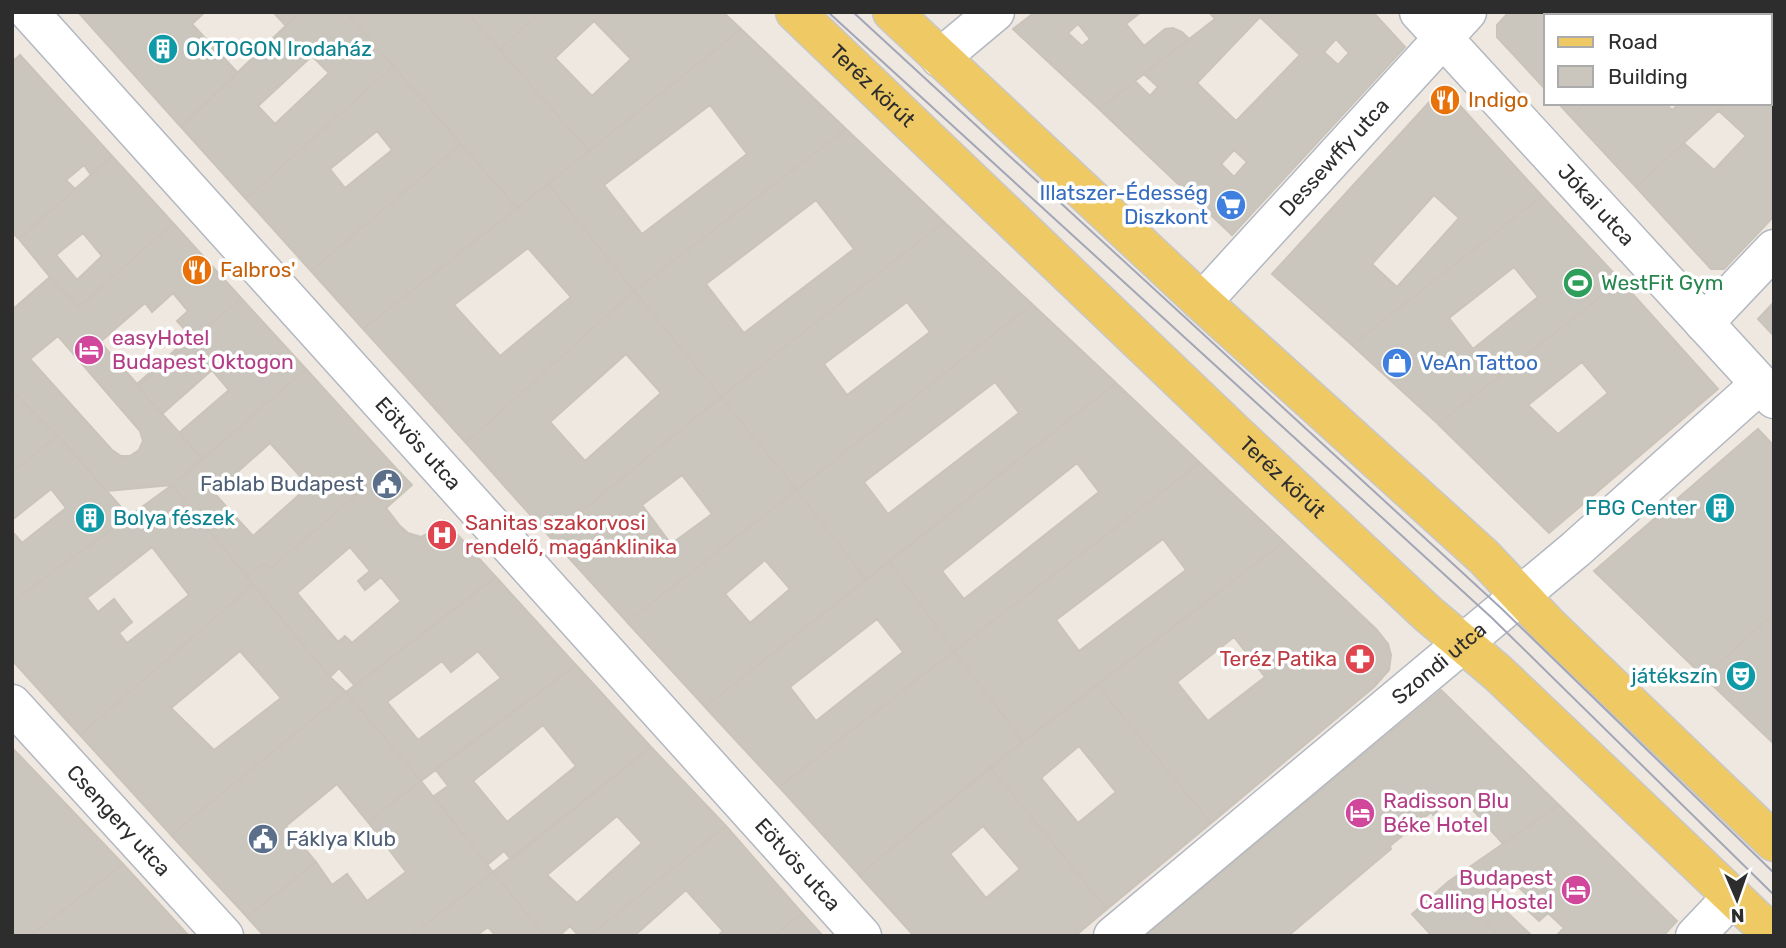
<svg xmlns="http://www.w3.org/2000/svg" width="1786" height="948" font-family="Rubik,sans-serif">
<rect width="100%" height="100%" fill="#eee8e0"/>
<path fill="#cac6be" stroke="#cac3b9" stroke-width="2" fill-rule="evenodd" d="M78 12H205L192 24 238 73 181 127Z
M273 12H300L286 26Z
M300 12H346L393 66 246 199 181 127ZM312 56 329 73 275 124 258 106Z
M346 12H467L589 151 517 208Z
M467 12H539L500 50Z
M539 12H723L741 29 589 151 500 50ZM594 21 631 59 592 96 555 58Z
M1035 12H1141L1126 24 1144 46 1165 29 1173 28 1182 32 1189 39 1099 109 1013 29ZM1078 24 1090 39 1082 46 1068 33Z
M1209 12H1224L1215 19Z
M1224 12H1373L1405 47 1232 235 1099 109 1135 81 1150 96 1158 87 1144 74ZM1260 17 1300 55 1236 121 1197 83ZM1336 39 1349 53 1338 65 1324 52ZM1234 150 1247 162 1234 177 1221 164Z
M1509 12H1595L1592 16H1546V90L1497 37V25Z
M1621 12H1673L1677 16H1624Z
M1673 12H1735L1732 16H1677Z
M1735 12H1774V20L1770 24V16H1732Z
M741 29 846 129 634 291 548 184ZM710 105 747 154 642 234 604 185Z
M20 55 112 156 91 175 84 165 66 180 75 189 19 239 12 232V62Z
M1770 57 1774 60V108L1769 103Z
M393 66 461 144 311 271 246 199ZM377 131 392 150 345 188 330 169Z
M1443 87 1542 196 1352 345 1272 274ZM1434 195 1459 218 1397 287 1372 264Z
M1558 103H1585L1571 117Z
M1585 103H1665L1672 110 1680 103H1727L1636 187 1571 117Z
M1727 103H1769L1774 108V216L1724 269H1711L1636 187 1684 143 1714 170 1746 136 1719 111Z
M846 129 944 222 721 397 634 291ZM816 200 854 249 744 333 706 284Z
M461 144 517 208 363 329 311 271Z
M112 156 173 223 79 307 50 277 19 239ZM83 233 102 256 77 280 56 255Z
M548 184 634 291 466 443 363 329ZM528 248 571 297 500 356 454 305Z
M1542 196 1621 281 1438 424 1352 345ZM1514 267 1538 297 1473 349 1449 318Z
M944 222 1032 304 797 490 721 397ZM907 302 930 332 847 395 824 364Z
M173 223 241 298 138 387 203 459 172 485 107 491 58 436 12 391V310L50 277 79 307ZM173 293 188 311 177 321 191 336 137 384 100 342 145 303 152 312ZM58 336 140 431 143 441 139 450 130 456H121L112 450 30 359Z
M1621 281 1718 389 1549 533 1438 424ZM1582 362 1608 393 1558 434 1528 405Z
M634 291 721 397 550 537 466 443ZM626 354 661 393 585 461 550 422Z
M241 298 306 369 203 459 179 433 229 390 212 370 162 414 138 387Z
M1774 302V336L1758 319Z
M1032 304 1116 383 866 580 797 490ZM995 382 1019 413 888 514 864 482Z
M306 369 392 464 270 569 264 563 247 577 172 485ZM270 443 309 486 253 536 214 493Z
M1116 383 1200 463 954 651 889 561ZM1077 463 1099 492 964 599 942 571Z
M12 391 58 436 12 472Z
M721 397 797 490 627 622 550 537ZM682 475 712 514 671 544 642 505Z
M1758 429 1774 446V613L1704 677 1594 571Z
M58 436 129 516 12 602V531L22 543 66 508 51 489 12 520V472Z
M1200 463 1284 542 1023 742 954 651ZM1163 539 1186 570 1079 651 1056 620Z
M392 464 412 485 386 508 400 526 408 533 421 537 427 534 444 520 496 577 355 686 339 668 330 677 247 577 264 563 270 569ZM350 547 370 571 358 581 365 590 381 577 401 601 352 643 345 636 338 642 297 593Z
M172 485 253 585 80 735 12 660V602ZM152 547 189 595 127 643 119 633 132 622 114 599 98 612 87 598Z
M797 490 866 580 705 707 627 622ZM765 560 790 589 750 623 725 594Z
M1284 542 1376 629 1388 644 1391 655 1389 670 1374 687 1211 823 1097 685ZM1234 637 1265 677 1208 721 1177 682Z
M889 561 954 651 779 787 705 707ZM877 619 903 652 816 721 790 687Z
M496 577 576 665 421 781 346 692ZM478 651 501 678 418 740 387 702 442 661 451 672Z
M253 585 330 677 346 692 171 835 80 735ZM240 651 281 698 214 750 171 708Z
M1774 613V744L1704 677Z
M954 651 1023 742 859 875 779 787Z
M576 665 651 747 511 860 504 851 487 865 434 796 448 786 435 769ZM543 725 576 766 507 822 473 781Z
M1097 685 1211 823 1107 909 990 767ZM1079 746 1116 792 1078 823 1041 778Z
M1441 690 1559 805 1503 844 1458 793 1433 815 1431 812 1390 846 1391 849 1288 936H1145Z
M346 692 421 781 368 822 337 784 286 826 316 862 247 917 171 835Z
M651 747 726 826 589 936H579L570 926 559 936H545L493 872ZM617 816 642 843 577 903 547 875Z
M12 748 21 757 12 764Z
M21 757 123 864 30 936H12V764Z
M990 767 1107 909 1075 936H914L859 875ZM983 826 1020 869 986 898 950 854Z
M421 781 493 872 411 936H264L247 917 316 862 332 885 347 874 367 901 406 872 368 822Z
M1559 805 1677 921 1663 936H1556L1564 928 1548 913 1539 921 1524 907 1531 899 1510 879 1492 898 1532 936H1498L1448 882Z
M726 826 802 913 774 936H718L723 931 686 890 634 936H589Z
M123 864 189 936H30Z
M493 872 545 936H496L488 927 476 936H411Z
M1448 882 1498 936H1432L1412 914Z
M802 913 823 936H774Z"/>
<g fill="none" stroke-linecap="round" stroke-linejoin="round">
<g stroke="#b3b7c0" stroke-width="41">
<g id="minor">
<path id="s1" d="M29 12 862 936"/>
<path id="s2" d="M1419 12 1774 399"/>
<path d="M940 58 995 12"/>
<path id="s3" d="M1202 302 1467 12"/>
<path d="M1704 323 1774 249"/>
<path id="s4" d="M12 704 224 936"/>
<path id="s5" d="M1113 936 1576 549 1760 384"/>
<path d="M1695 936 1732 897"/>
</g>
</g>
<g stroke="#c8c8c8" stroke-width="41">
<g id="major">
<path id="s6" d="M795 12 1237 435 1427 613 1498 673 1774 936"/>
<path d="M892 12 1202 302 1484 557 1549 626 1774 842"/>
</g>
</g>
<use href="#minor" stroke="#fff" stroke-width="38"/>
<use href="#major" stroke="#efc964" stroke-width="38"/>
<path stroke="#a2a6b7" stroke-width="2" d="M828 12 1492 618 1774 895
M853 12 1502 609 1774 873"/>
</g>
<defs>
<g id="building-disc" transform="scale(1.575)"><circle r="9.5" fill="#0f9aa8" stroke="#fff"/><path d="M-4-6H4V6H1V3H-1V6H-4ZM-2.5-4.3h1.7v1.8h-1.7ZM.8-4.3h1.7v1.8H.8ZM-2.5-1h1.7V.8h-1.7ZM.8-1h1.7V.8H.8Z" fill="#fff"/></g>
<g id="restaurant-disc" transform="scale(1.575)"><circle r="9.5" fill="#e8710a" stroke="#fff"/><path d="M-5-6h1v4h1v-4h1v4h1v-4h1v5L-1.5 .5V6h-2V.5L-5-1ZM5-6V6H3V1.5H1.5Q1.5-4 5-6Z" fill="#fff"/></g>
<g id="supermarket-disc" transform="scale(1.575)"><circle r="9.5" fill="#3f7fe0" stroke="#fff"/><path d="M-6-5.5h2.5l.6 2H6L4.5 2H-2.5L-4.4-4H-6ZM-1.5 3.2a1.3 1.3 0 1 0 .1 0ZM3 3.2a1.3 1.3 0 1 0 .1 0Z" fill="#fff"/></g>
<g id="stadium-disc" transform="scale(1.575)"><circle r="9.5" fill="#2e9e5b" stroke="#fff"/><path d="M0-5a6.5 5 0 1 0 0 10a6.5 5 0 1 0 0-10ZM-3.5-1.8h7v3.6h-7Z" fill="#fff"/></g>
<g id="hotel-disc" transform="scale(1.575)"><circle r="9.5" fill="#d1479c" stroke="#fff"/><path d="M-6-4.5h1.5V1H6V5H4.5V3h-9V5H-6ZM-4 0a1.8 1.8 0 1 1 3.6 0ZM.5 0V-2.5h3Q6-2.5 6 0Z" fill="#fff"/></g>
<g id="shop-disc" transform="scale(1.575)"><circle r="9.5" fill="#3f7fe0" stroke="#fff"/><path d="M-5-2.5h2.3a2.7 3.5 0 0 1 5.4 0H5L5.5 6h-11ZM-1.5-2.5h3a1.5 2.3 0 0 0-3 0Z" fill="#fff"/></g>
<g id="civic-disc" transform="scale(1.575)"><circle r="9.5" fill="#5c6f8a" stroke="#fff"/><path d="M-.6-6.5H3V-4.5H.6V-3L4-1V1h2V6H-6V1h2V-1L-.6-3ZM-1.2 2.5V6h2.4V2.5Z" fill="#fff"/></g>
<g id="hospital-disc" transform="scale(1.575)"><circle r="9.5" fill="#e0444e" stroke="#fff"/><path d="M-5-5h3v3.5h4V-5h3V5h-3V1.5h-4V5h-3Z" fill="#fff"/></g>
<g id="pharmacy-disc" transform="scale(1.575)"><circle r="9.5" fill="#e0444e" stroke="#fff"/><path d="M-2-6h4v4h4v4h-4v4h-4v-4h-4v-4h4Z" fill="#fff"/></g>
<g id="theatre-disc" transform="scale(1.575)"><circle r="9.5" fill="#0f9aa8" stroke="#fff"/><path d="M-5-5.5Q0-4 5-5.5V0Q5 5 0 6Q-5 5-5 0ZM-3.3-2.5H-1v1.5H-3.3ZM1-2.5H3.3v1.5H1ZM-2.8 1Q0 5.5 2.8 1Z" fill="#fff"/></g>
</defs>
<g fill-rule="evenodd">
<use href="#building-disc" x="163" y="49"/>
<use href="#restaurant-disc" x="1445" y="100"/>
<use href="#supermarket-disc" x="1231" y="205"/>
<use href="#restaurant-disc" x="197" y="270"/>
<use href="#stadium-disc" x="1578" y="283"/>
<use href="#hotel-disc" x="89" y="350"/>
<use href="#shop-disc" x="1397" y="363"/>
<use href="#civic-disc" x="387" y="484"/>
<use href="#building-disc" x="1720" y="508"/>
<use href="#building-disc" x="90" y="518"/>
<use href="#hospital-disc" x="442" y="535"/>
<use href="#pharmacy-disc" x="1360" y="659"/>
<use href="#theatre-disc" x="1741" y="676"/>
<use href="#hotel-disc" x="1360" y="813"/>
<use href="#civic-disc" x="263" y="839"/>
<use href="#hotel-disc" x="1576" y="890"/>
</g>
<g text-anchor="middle" stroke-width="7" stroke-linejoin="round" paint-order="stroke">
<g font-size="21" fill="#0d838f" stroke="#fff" text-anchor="start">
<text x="186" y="56">OKTOGON Irodaház</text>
<text x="1697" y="515" text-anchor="end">FBG Center</text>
<text x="113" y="525">Bolya fészek</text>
<text x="1718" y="683" text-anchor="end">játékszín</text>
</g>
<g font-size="21" fill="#2d2d2d" stroke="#fff">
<text dy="7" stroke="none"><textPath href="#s6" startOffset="107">Teréz körút</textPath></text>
<text dy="7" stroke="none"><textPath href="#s3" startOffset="196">Dessewffy utca</textPath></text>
<text dy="7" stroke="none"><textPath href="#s2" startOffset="262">Jókai utca</textPath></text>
<text dy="7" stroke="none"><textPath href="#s1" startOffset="581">Eötvös utca</textPath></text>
<text dy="7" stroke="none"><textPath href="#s6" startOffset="674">Teréz körút</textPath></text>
<text dy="7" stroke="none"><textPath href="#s5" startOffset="425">Szondi utca</textPath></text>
<text dy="7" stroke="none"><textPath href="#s4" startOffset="158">Csengery utca</textPath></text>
<text dy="7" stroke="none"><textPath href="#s1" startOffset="1148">Eötvös utca</textPath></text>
</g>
<g font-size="21" fill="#c56008" stroke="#fff" text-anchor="start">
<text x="1468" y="107">Indigo</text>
<text x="220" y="277">Falbros'</text>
</g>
<g font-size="21" fill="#366cbe" stroke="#fff" text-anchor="end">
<text x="1208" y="200">Illatszer-Édesség<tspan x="1208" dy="24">Diszkont</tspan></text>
<text x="1420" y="370" text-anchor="start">VeAn Tattoo</text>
</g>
<g font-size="21" fill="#27864d" stroke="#fff" text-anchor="start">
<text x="1601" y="290">WestFit Gym</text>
</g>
<g font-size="21" fill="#b23c85" stroke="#fff" text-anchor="start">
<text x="112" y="345">easyHotel<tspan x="112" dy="24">Budapest Oktogon</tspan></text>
<text x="1383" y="808">Radisson Blu<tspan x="1383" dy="24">Béke Hotel</tspan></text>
<text x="1553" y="885" text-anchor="end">Budapest<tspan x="1553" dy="24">Calling Hostel</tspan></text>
</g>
<g font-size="21" fill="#4e5e75" stroke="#fff" text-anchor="end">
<text x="364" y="491">Fablab Budapest</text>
<text x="286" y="846" text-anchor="start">Fáklya Klub</text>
</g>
<g font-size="21" fill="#be3a42" stroke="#fff" text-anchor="start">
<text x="465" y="530">Sanitas szakorvosi<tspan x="465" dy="24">rendelő, magánklinika</tspan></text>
<text x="1337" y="666" text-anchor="end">Teréz Patika</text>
</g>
</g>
<rect width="1786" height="948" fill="none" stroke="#2d2d2d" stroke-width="28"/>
<rect x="1544" y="14" width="228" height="91" fill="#ffffff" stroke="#ababab" stroke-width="2"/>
<rect x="1558" y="37" width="35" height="10" fill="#efc964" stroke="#ababab" stroke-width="2"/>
<text x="1608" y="49" font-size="21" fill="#2d2d2d">Road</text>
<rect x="1558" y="66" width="35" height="21" fill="#cac6be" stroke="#ababab" stroke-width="2"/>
<text x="1608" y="84" font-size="21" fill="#2d2d2d">Building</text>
<g transform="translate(1737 899) rotate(178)" stroke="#ffffff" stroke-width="5" paint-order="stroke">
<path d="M0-5L12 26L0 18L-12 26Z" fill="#2d2d2d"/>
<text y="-10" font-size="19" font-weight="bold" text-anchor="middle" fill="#2d2d2d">N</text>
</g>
</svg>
